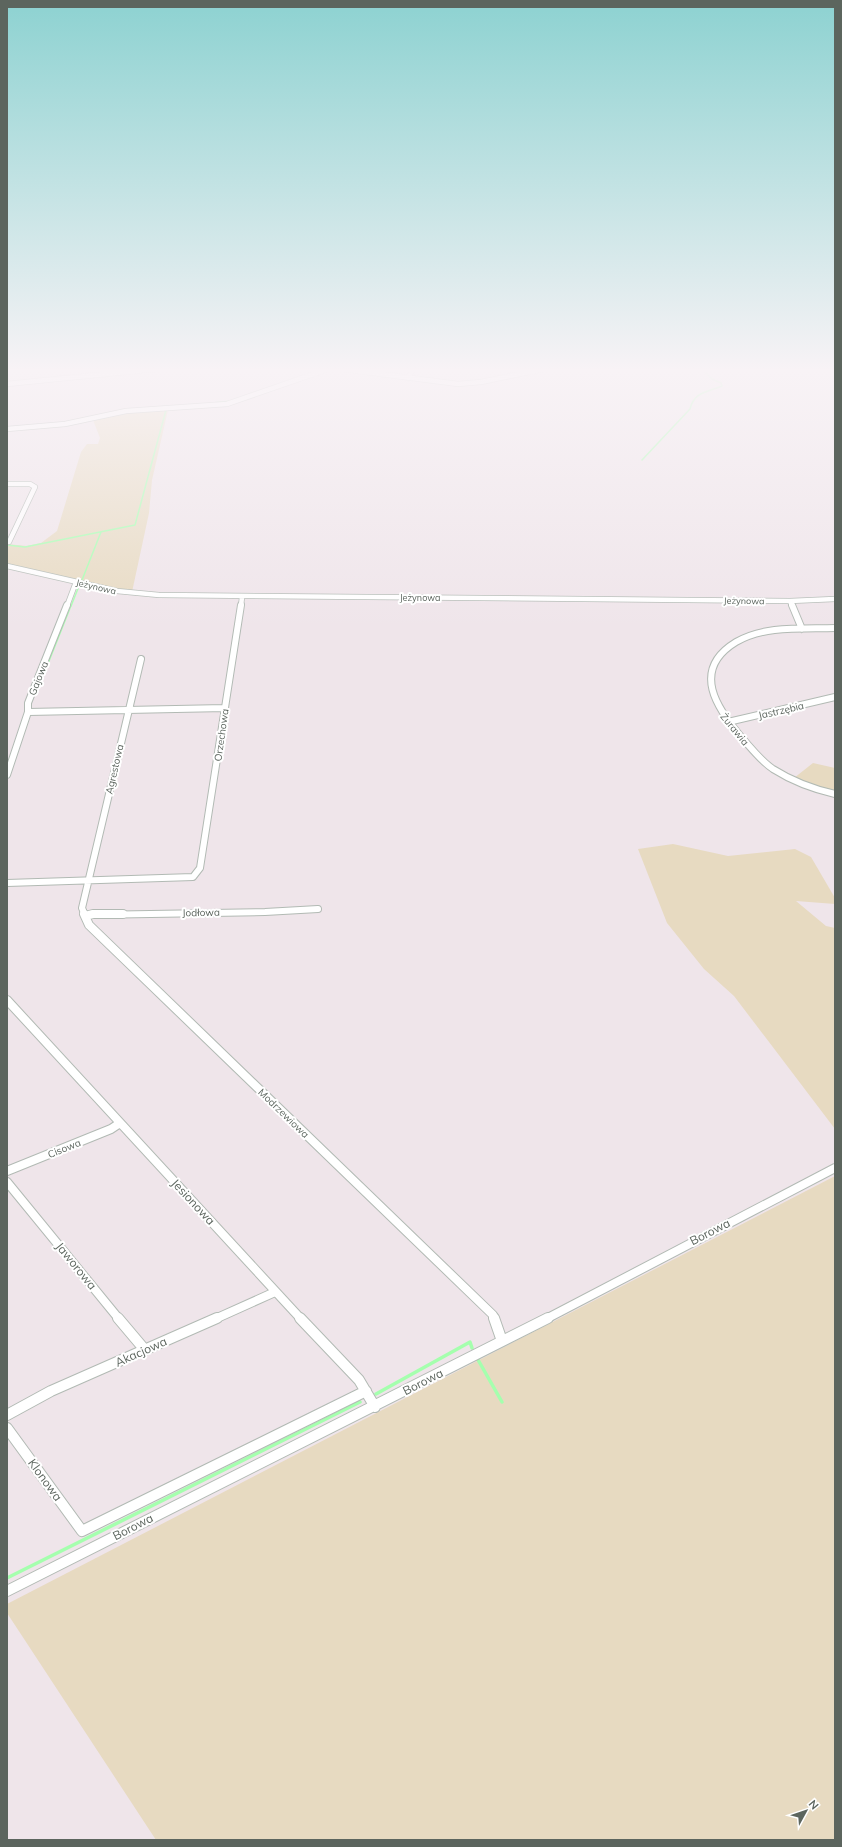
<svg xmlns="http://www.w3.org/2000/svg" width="842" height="1847" font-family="Mulish,sans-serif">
<rect width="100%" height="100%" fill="#efe5ea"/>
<path fill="#e7dac1" d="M168 410 152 480 149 513 132 592 7 564V544L27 546 41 543 57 531 81 452 87 444H98L100 438 93 420 122 413Z
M813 763 835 768V792L794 778Z
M673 844 728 856 795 849 811 857 835 898V904L796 901 826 926 835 928V1129L734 996 704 969 667 923 638 849Z
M835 1176V1840H156L7 1613V1604Z"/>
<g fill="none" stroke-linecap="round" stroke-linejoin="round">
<path stroke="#a5ffae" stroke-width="1.5" d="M212 403 231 401
M642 460 690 409C694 392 707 392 722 386L721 383 712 379 702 369
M7 545 25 547 135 525 166 410
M82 580 101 532
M71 606 79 586"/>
<path stroke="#a5ffae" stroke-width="2" d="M38 688 71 605"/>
<path stroke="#a5ffae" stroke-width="3.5" d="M477 1358 502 1402
M376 1394 470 1342 472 1348
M7 1578 360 1402"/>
<g stroke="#b2bab4" stroke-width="6">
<path id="street-far3" d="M342 369 458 384 481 382 544 369
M408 378 413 369
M7 384 156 369
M7 429 65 424 126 411 227 404 328 369
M7 542H9L35 487 30 484H8
M7 566 117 591 159 595 790 601 835 599
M790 601 792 606
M67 606 76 582
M241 606 242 597"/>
</g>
<g stroke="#b2bab4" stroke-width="8">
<path id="street-far2" d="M792 605 802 629
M835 628C803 629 765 625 736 642 690 670 717 709 743 739 752 749 761 761 773 769 792 781 813 789 835 794
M28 712 225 708
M728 722 835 697
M7 775 28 712V703L67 605
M7 883 193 877 200 868 241 605
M85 915 82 908 141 659
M90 915 265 912 318 909"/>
</g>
<g stroke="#b2bab4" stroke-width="10">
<path id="street-far1" d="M84 914 89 925 493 1315 494 1319
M85 916 93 914H123
M7 1000 301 1319
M7 1171 111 1129 120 1123
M7 1182 119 1319
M215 1319 275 1292
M546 1319 835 1168"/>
</g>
<g stroke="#b2bab4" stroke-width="12">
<path id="street" d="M118 1318 145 1350
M300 1318 359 1380 375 1407
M494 1318 502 1341
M7 1415 51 1391 217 1318
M7 1428 82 1531 366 1391
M7 1591 548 1318"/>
</g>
<use href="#street-far3" stroke="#fff" stroke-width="4.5"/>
<use href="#street-far2" stroke="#fff" stroke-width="6"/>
<use href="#street-far1" stroke="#fff" stroke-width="8"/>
<use href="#street" stroke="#fff" stroke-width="10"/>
</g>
<linearGradient id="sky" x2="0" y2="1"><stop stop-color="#8dd2d1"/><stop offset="0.59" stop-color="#f8f3f6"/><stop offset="1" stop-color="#f8f3f6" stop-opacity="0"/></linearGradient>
<rect width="842" height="628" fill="url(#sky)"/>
<g text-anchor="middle" stroke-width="4" stroke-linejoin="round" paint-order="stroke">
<g font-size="9" fill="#5c655e" stroke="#fff">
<text transform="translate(96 587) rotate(13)" y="3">Jeżynowa</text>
<text x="420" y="601">Jeżynowa</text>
<text transform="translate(744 601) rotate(1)" y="3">Jeżynowa</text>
</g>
<g font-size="10" fill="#5c655e" stroke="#fff">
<text transform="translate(38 678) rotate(-68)" y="4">Gajowa</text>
<text transform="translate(781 710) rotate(-13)" y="4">Jastrzębia</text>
<text transform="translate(735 729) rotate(51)" y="4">Żurawia</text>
<text transform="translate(221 735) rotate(-82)" y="4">Orzechowa</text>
<text transform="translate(114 769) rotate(-77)" y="4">Agrestowa</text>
<text transform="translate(201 912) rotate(-1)" y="4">Jodłowa</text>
<text transform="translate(284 1113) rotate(44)" y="4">Modrzewiowa</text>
<text transform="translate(64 1148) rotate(-22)" y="4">Cisowa</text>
</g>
<g font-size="12" fill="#5c655e" stroke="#fff">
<text transform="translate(193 1202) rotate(47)" y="4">Jesionowa</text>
<text transform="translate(710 1232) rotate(-27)" y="4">Borowa</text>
<text transform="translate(76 1266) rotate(51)" y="4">Jaworowa</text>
<text transform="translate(141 1352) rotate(-24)" y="4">Akacjowa</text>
<text transform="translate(423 1382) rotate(-27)" y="4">Borowa</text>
<text transform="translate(45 1480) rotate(54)" y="4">Klonowa</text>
<text transform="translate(133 1527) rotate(-27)" y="4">Borowa</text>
</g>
</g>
<rect width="842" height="1847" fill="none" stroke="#5c655e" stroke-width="16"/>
<g transform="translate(806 1811) rotate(50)" stroke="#ffffff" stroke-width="3" paint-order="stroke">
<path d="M0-3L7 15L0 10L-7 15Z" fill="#5c655e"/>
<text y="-6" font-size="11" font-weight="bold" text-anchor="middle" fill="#5c655e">N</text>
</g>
</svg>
